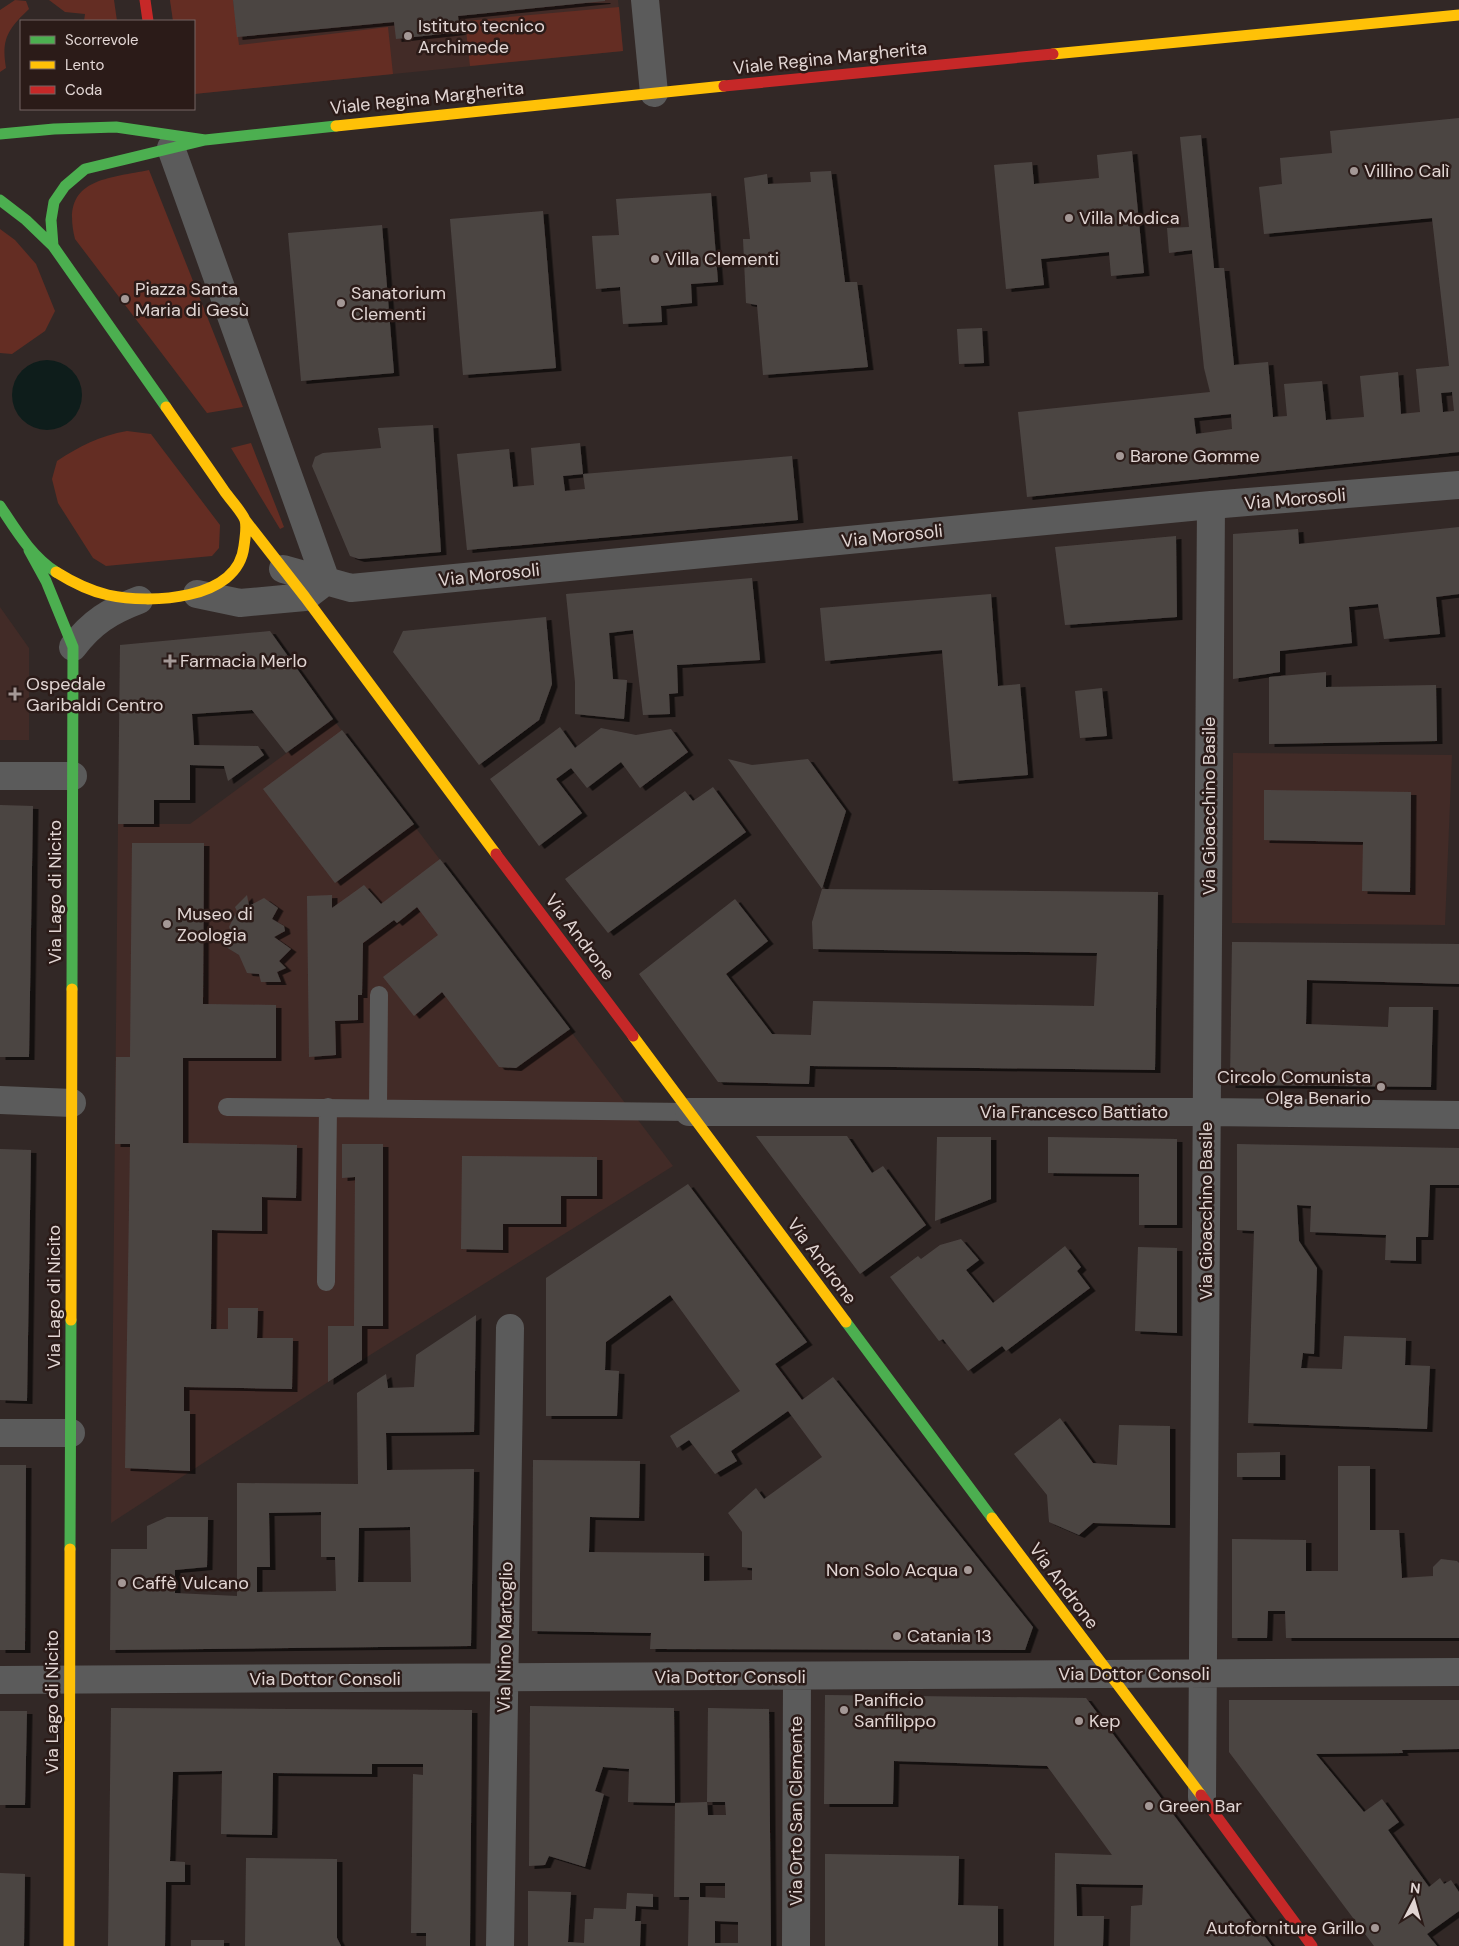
<svg xmlns="http://www.w3.org/2000/svg" width="1459" height="1946" font-family="'DM Sans',sans-serif">
<defs>
<filter id="shadow"><feDropShadow dx="5.5" dy="3" stdDeviation="0" flood-color="#0009"/></filter>
</defs>
<rect width="100%" height="100%" fill="#322826"/>
<path fill="#422b27" d="M170 0H618L623 51 194 94V21H173Z
M0 607 29 648V740H0Z
M333 719 673 1166 362 1360 111 1523 118 824H190Z
M1233 753 1452 755 1445 925 1232 923Z"/>
<path fill="#642d23" d="M15 0 26 1 29 9C8 29 1 39 6 68L0 72V10Z
M49 0H114L117 21H84L85 14 65 12Z
M170 0H233L239 45 388 27 393 74 194 94V21H173Z
M619 7 623 51 470 66 465 21Z
M149 170 243 407 207 413 75 239C60 179 105 179 149 170Z
M0 229 15 240 36 264 55 311 45 331 12 354 0 353Z
M127 431 151 434 220 525 219 548 212 556 106 566 93 558 58 503 52 479 57 461C80 446 99 436 127 431Z
M251 443 284 527 280 529 231 448Z"/>
<path fill="#0e1d1b" d="M12 395a35 35 0 1 1 70 0a35 35 0 1 1-70 0Z"/>
<path fill="#4c4543" fill-rule="evenodd" filter="url(#shadow)" d="M233 0H605V1L458 16 460 32 396 39 394 22 237 37Z
M1459 118V452L1027 497 1018 412 1210 392 1204 368 1192 250 1169 253 1167 228 1189 227 1180 137 1201 135 1214 268H1224L1234 365 1268 362 1273 417 1287 416 1284 384 1322 381 1326 420 1364 417 1360 376 1398 372 1401 414 1420 412 1416 369 1449 366 1432 218 1264 234 1259 187 1282 184 1280 158 1332 153 1330 131ZM1452 392 1454 411 1443 412 1441 393ZM1231 414 1232 429 1196 434 1194 418Z
M1132 151 1144 273 1111 276 1109 252 1041 259 1044 285 1006 289 994 165 1032 162 1034 184 1099 178 1097 155Z
M831 171 845 282H857L868 367 763 375 757 305 746 303 743 239H750L744 178 767 174 768 184 811 182 810 172Z
M711 193 718 282 691 284 692 303 661 306 662 322 623 324 620 287 596 289 592 236 619 235 616 199Z
M543 211 556 368 463 375 450 219Z
M382 225 394 373 301 381 288 233Z
M982 328 984 363 959 364 957 329Z
M433 425 441 552 359 559 350 556 312 466 315 457 323 453 381 448 378 428Z
M580 443 583 474 563 476 565 491 585 489 583 474 792 456 798 520 467 550 457 454 509 449 513 487 534 485 531 448Z
M1459 527V594L1436 597 1440 634 1384 639 1378 604 1349 607 1352 643 1280 651V672L1233 679V534L1298 529 1299 544Z
M1176 536 1177 617 1065 625 1055 547Z
M752 578 760 660 677 665 678 693 669 694 670 714 643 715 633 630 609 633 613 679 627 680 624 719 575 714V682L566 594Z
M991 594 998 686 1020 684 1028 775 953 781 942 650 825 661 820 608Z
M546 617 552 684 539 720 479 765 393 652 403 631Z
M270 631 333 719 286 753 252 710 192 714 194 745 258 746 264 755 228 781 224 766 190 765V800H154V824H118L120 645Z
M1326 672V687L1436 685 1437 741 1269 744V677Z
M1102 688 1107 736 1080 738 1075 691Z
M560 727 575 748 601 728 636 735 671 729 688 752 640 788 621 762 587 788 571 768 556 779 582 813 539 846 490 779Z
M342 730 414 824 335 883 263 789Z
M728 759 752 765 808 759 846 811 822 889Z
M713 787 746 832 608 933 565 879 685 791 693 801Z
M1264 790 1411 792 1410 892 1362 891 1363 842 1264 840Z
M0 805 33 806 29 1057H0Z
M132 843H204L203 1004 276 1005V1058H183V1143L297 1145 296 1198 262 1197V1231L212 1230 211 1329H228V1308H258L257 1338H293L292 1389 184 1387V1411H190V1471L125 1468 130 1144H115L116 1057H130Z
M440 859 570 1029 516 1068 499 1067 442 992 414 1016 383 977 438 935 417 907 397 923 394 920 363 943 362 995H358V1020L335 1021 336 1055 309 1057 307 896 332 895V908L364 885 381 904Z
M822 889 1158 892 1155 1070 810 1066 809 1084 718 1082 639 974 735 899 768 941 726 974 772 1034 811 1035 813 1001 1094 1006 1097 953 813 949 812 922Z
M247 895 249 906 264 898 278 908 272 919 284 926 285 931 274 937 291 949 279 961 286 968 277 972 281 982H261L259 974 247 973 239 955 226 947 235 941 229 927 237 911 235 907Z
M1232 942 1459 944V984L1307 980 1306 1024 1388 1027 1389 1007H1433L1431 1087 1230 1085Z
M756 1136H847L872 1173 883 1166 926 1225 860 1274Z
M937 1137H991V1199L935 1221Z
M1048 1137 1177 1139V1225H1139V1174L1048 1173Z
M342 1144H383V1326H362V1360L328 1382V1326H354L355 1177 342 1178Z
M1237 1144 1459 1148V1185H1430L1428 1237H1416V1261L1385 1260 1386 1235 1310 1232 1311 1206 1297 1205 1299 1241 1317 1268 1314 1354 1303 1353 1301 1368 1342 1369 1344 1336 1406 1338 1405 1365 1430 1366 1427 1429 1248 1423 1254 1231 1237 1230Z
M0 1149 31 1150 27 1401 0 1400Z
M462 1156 597 1157V1196H561V1224H503V1250L461 1249Z
M688 1184 807 1342 775 1364 802 1400 833 1377 1033 1627 1025 1650 650 1649 651 1633 532 1631 533 1460 640 1461 639 1518 590 1517 589 1552 704 1553V1581L752 1580V1568L742 1567V1532L728 1513 756 1488 764 1499 822 1457 788 1411 731 1451 737 1461 715 1474 689 1440 677 1448 670 1436 740 1391 670 1295 606 1342 605 1370 619 1371 617 1416H546V1278Z
M961 1239 979 1260 966 1270 993 1303 1065 1246 1081 1267 1077 1271 1090 1288 1006 1351 1002 1346 968 1371 943 1339 939 1341 890 1277 918 1256 921 1259 940 1245Z
M1138 1247 1177 1248V1333L1135 1331Z
M476 1315 474 1432 386 1433 387 1470 474 1469 471 1646 110 1650 111 1549H147V1526L167 1517H208L207 1567 175 1570V1593L237 1596V1483L358 1484 357 1393 386 1374 388 1388 414 1387 416 1355ZM321 1512V1557H335L336 1591 257 1592V1567H270L269 1513ZM410 1527 411 1582H358L359 1528Z
M1060 1418 1093 1463 1117 1465 1119 1425 1170 1426V1525L1093 1523 1079 1535 1049 1522 1047 1495 1014 1454Z
M1280 1452V1477H1237V1453Z
M0 1465H26L25 1650H0Z
M1338 1466H1370V1530H1399L1402 1578 1433 1576V1567L1441 1559 1457 1561 1459 1563V1638H1286L1285 1611H1268L1267 1638H1232V1539L1306 1540V1571H1338Z
M825 1695 1086 1698 1272 1946H1130L1131 1906 1142 1905 1143 1885 1076 1884 1077 1916H1104L1103 1946H1054L1055 1853 1112 1855 1047 1766 894 1761 893 1804H824Z
M1229 1700H1459V1749L1402 1750 1403 1753 1316 1754 1364 1812 1382 1799 1399 1822 1388 1830 1429 1887 1440 1878 1444 1884 1451 1880 1459 1892V1911L1427 1934 1437 1946H1374L1229 1752Z
M530 1706 674 1708 675 1803 628 1802 629 1769 603 1767 595 1791 604 1794 585 1867 549 1856 545 1865 529 1866Z
M111 1708 472 1710 470 1946H426V1933H411L413 1774 423 1775V1764H372V1774L273 1773 272 1835 221 1834 222 1771 173 1772 170 1861 185 1862V1882H166L165 1946H108Z
M708 1708 769 1709 771 1946H688L689 1897H674L675 1803 707 1802ZM707 1802H725L726 1815H708ZM700 1883H725V1898L700 1897ZM715 1921 738 1922V1943H715Z
M0 1711H27L25 1805H0Z
M825 1854 959 1856 958 1905 998 1906V1946H825Z
M246 1858 337 1859V1938L341 1946H245Z
M0 1873 25 1874 24 1946H0Z
M528 1891 571 1892 568 1942 584 1943 585 1919H593L594 1908 626 1909 627 1893 653 1894V1907L636 1906 635 1921H641L640 1946H528Z
M191 1940H224V1946H191Z"/>
<g fill="none" stroke-linecap="round" stroke-linejoin="round">
<path stroke="#5b5b5b" stroke-width="18" d="M227 1107 689 1112
M378 1108 379 995
M326 1282 328 1107"/>
<path stroke="#5b5b5b" stroke-width="28" d="M645 0 654 93
M171 148 326 581 305 597 240 603 197 594
M283 569 351 588 1211 505 1459 485
M73 647C92 622 110 611 139 600
M0 776H73
M0 1100 72 1103
M689 1112H1207L1459 1115
M0 1433H71
M0 1680 1459 1672
M1202 1797 1211 505
M500 1946 510 1328
M796 1946 797 1676"/>
<path stroke="#4caf50" stroke-width="11" d="M0 134 54 129 116 127 205 140
M0 200 26 220 53 246 166 407
M53 246 51 220 54 202 65 186 85 169 205 140 336 126
M0 506C16 530 31 556 56 572
M29 550 46 581 73 647 72 989
M846 1322 992 1518
M70 1549 71 1320"/>
<path stroke="#ffc107" stroke-width="11" d="M1053 54 1459 15
M336 126 724 86
M245 520 305 597 496 854
M56 572C72 582 90 591 108 595 149 604 238 601 244 546 245 539 247 527 245 520 242 512 230 499 225 492 206 464 186 436 166 407
M633 1036 846 1322
M71 1320 72 989
M992 1518 1201 1795
M69 1946 70 1549"/>
<path stroke="#c62828" stroke-width="11" d="M145 0 148 21
M724 86 1053 54
M496 854 633 1036
M1201 1795 1312 1946"/>
</g>
<g fill="#a49896" stroke="#2b1b18" stroke-width="2">
<circle cx="408" cy="36" r="5"/>
<circle cx="1354" cy="171" r="5"/>
<circle cx="1069" cy="218" r="5"/>
<circle cx="655" cy="259" r="5"/>
<circle cx="125" cy="299" r="5"/>
<circle cx="341" cy="303" r="5"/>
<circle cx="1120" cy="456" r="5"/>
<path d="M167.5 653.5h5v5h5v5h-5v5h-5v-5h-5v-5h5z"/>
<path d="M12.5 686.5h5v5h5v5h-5v5h-5v-5h-5v-5h5z"/>
<circle cx="167" cy="924" r="5"/>
<circle cx="1381" cy="1087" r="5"/>
<circle cx="968" cy="1570" r="5"/>
<circle cx="122" cy="1583" r="5"/>
<circle cx="897" cy="1636" r="5"/>
<circle cx="844" cy="1710" r="5"/>
<circle cx="1079" cy="1721" r="5"/>
<circle cx="1149" cy="1806" r="5"/>
<circle cx="1375" cy="1928" r="5"/>
</g>
<g text-anchor="middle" stroke-width="5" stroke-linejoin="round" paint-order="stroke">
<g font-size="18" fill="#e1d5d3" stroke="#2b1b18" text-anchor="start">
<text x="418" y="32">Istituto tecnico<tspan x="418" dy="21">Archimede</tspan></text>
<text x="1364" y="177">Villino Calì</text>
<text x="1079" y="224">Villa Modica</text>
<text x="665" y="265">Villa Clementi</text>
<text x="135" y="295">Piazza Santa<tspan x="135" dy="21">Maria di Gesù</tspan></text>
<text x="351" y="299">Sanatorium<tspan x="351" dy="21">Clementi</tspan></text>
<text x="1130" y="462">Barone Gomme</text>
<text x="180" y="667">Farmacia Merlo</text>
<text x="26" y="690">Ospedale<tspan x="26" dy="21">Garibaldi Centro</tspan></text>
<text x="177" y="920">Museo di<tspan x="177" dy="21">Zoologia</tspan></text>
<text x="1371" y="1083" text-anchor="end">Circolo Comunista<tspan x="1371" dy="21">Olga Benario</tspan></text>
<text x="958" y="1576" text-anchor="end">Non Solo Acqua</text>
<text x="132" y="1589">Caffè Vulcano</text>
<text x="907" y="1642">Catania 13</text>
<text x="854" y="1706">Panificio<tspan x="854" dy="21">Sanfilippo</tspan></text>
<text x="1089" y="1727">Kep</text>
<text x="1159" y="1812">Green Bar</text>
<text x="1365" y="1934" text-anchor="end">Autoforniture Grillo</text>
</g>
<g font-size="18" fill="#e1d5d3" stroke="#2b1b18">
<text transform="translate(830 58) rotate(-6)" y="6">Viale Regina Margherita</text>
<text transform="translate(427 98) rotate(-6)" y="6">Viale Regina Margherita</text>
<text transform="translate(1295 499) rotate(-5)" y="6">Via Morosoli</text>
<text transform="translate(892 536) rotate(-6)" y="6">Via Morosoli</text>
<text transform="translate(489 575) rotate(-6)" y="6">Via Morosoli</text>
<text transform="translate(1209 806) rotate(-90)" y="6">Via Gioacchino Basile</text>
<text transform="translate(55 892) rotate(-90)" y="6">Via Lago di Nicito</text>
<text transform="translate(580 937) rotate(53)" y="6">Via Androne</text>
<text x="1074" y="1118">Via Francesco Battiato</text>
<text transform="translate(1206 1211) rotate(-90)" y="6">Via Gioacchino Basile</text>
<text transform="translate(822 1261) rotate(53)" y="6">Via Androne</text>
<text transform="translate(54 1297) rotate(-90)" y="6">Via Lago di Nicito</text>
<text transform="translate(1064 1586) rotate(53)" y="6">Via Androne</text>
<text transform="translate(505 1637) rotate(-89)" y="6">Via Nino Martoglio</text>
<text x="1134" y="1680">Via Dottor Consoli</text>
<text x="730" y="1683">Via Dottor Consoli</text>
<text x="325" y="1685">Via Dottor Consoli</text>
<text transform="translate(52 1702) rotate(-90)" y="6">Via Lago di Nicito</text>
<text transform="translate(796 1811) rotate(-90)" y="6">Via Orto San Clemente</text>
</g>
</g>
<rect x="20" y="20" width="175" height="90" fill="#2b1b18" stroke="#746563"/>
<rect x="30" y="36" width="25" height="8" fill="#4caf50" stroke="#746563"/>
<text x="65" y="45" font-size="15" fill="#e1d5d3">Scorrevole</text>
<rect x="30" y="61" width="25" height="8" fill="#ffc107" stroke="#746563"/>
<text x="65" y="70" font-size="15" fill="#e1d5d3">Lento</text>
<rect x="30" y="86" width="25" height="8" fill="#c62828" stroke="#746563"/>
<text x="65" y="95" font-size="15" fill="#e1d5d3">Coda</text>
<g transform="translate(1414 1901) rotate(6)" stroke="#2b1b18" stroke-width="4" paint-order="stroke">
<path d="M0-4L9 19L0 12L-9 19Z" fill="#e1d5d3"/>
<text y="-8" font-size="14" font-weight="bold" text-anchor="middle" fill="#e1d5d3">N</text>
</g>
</svg>
